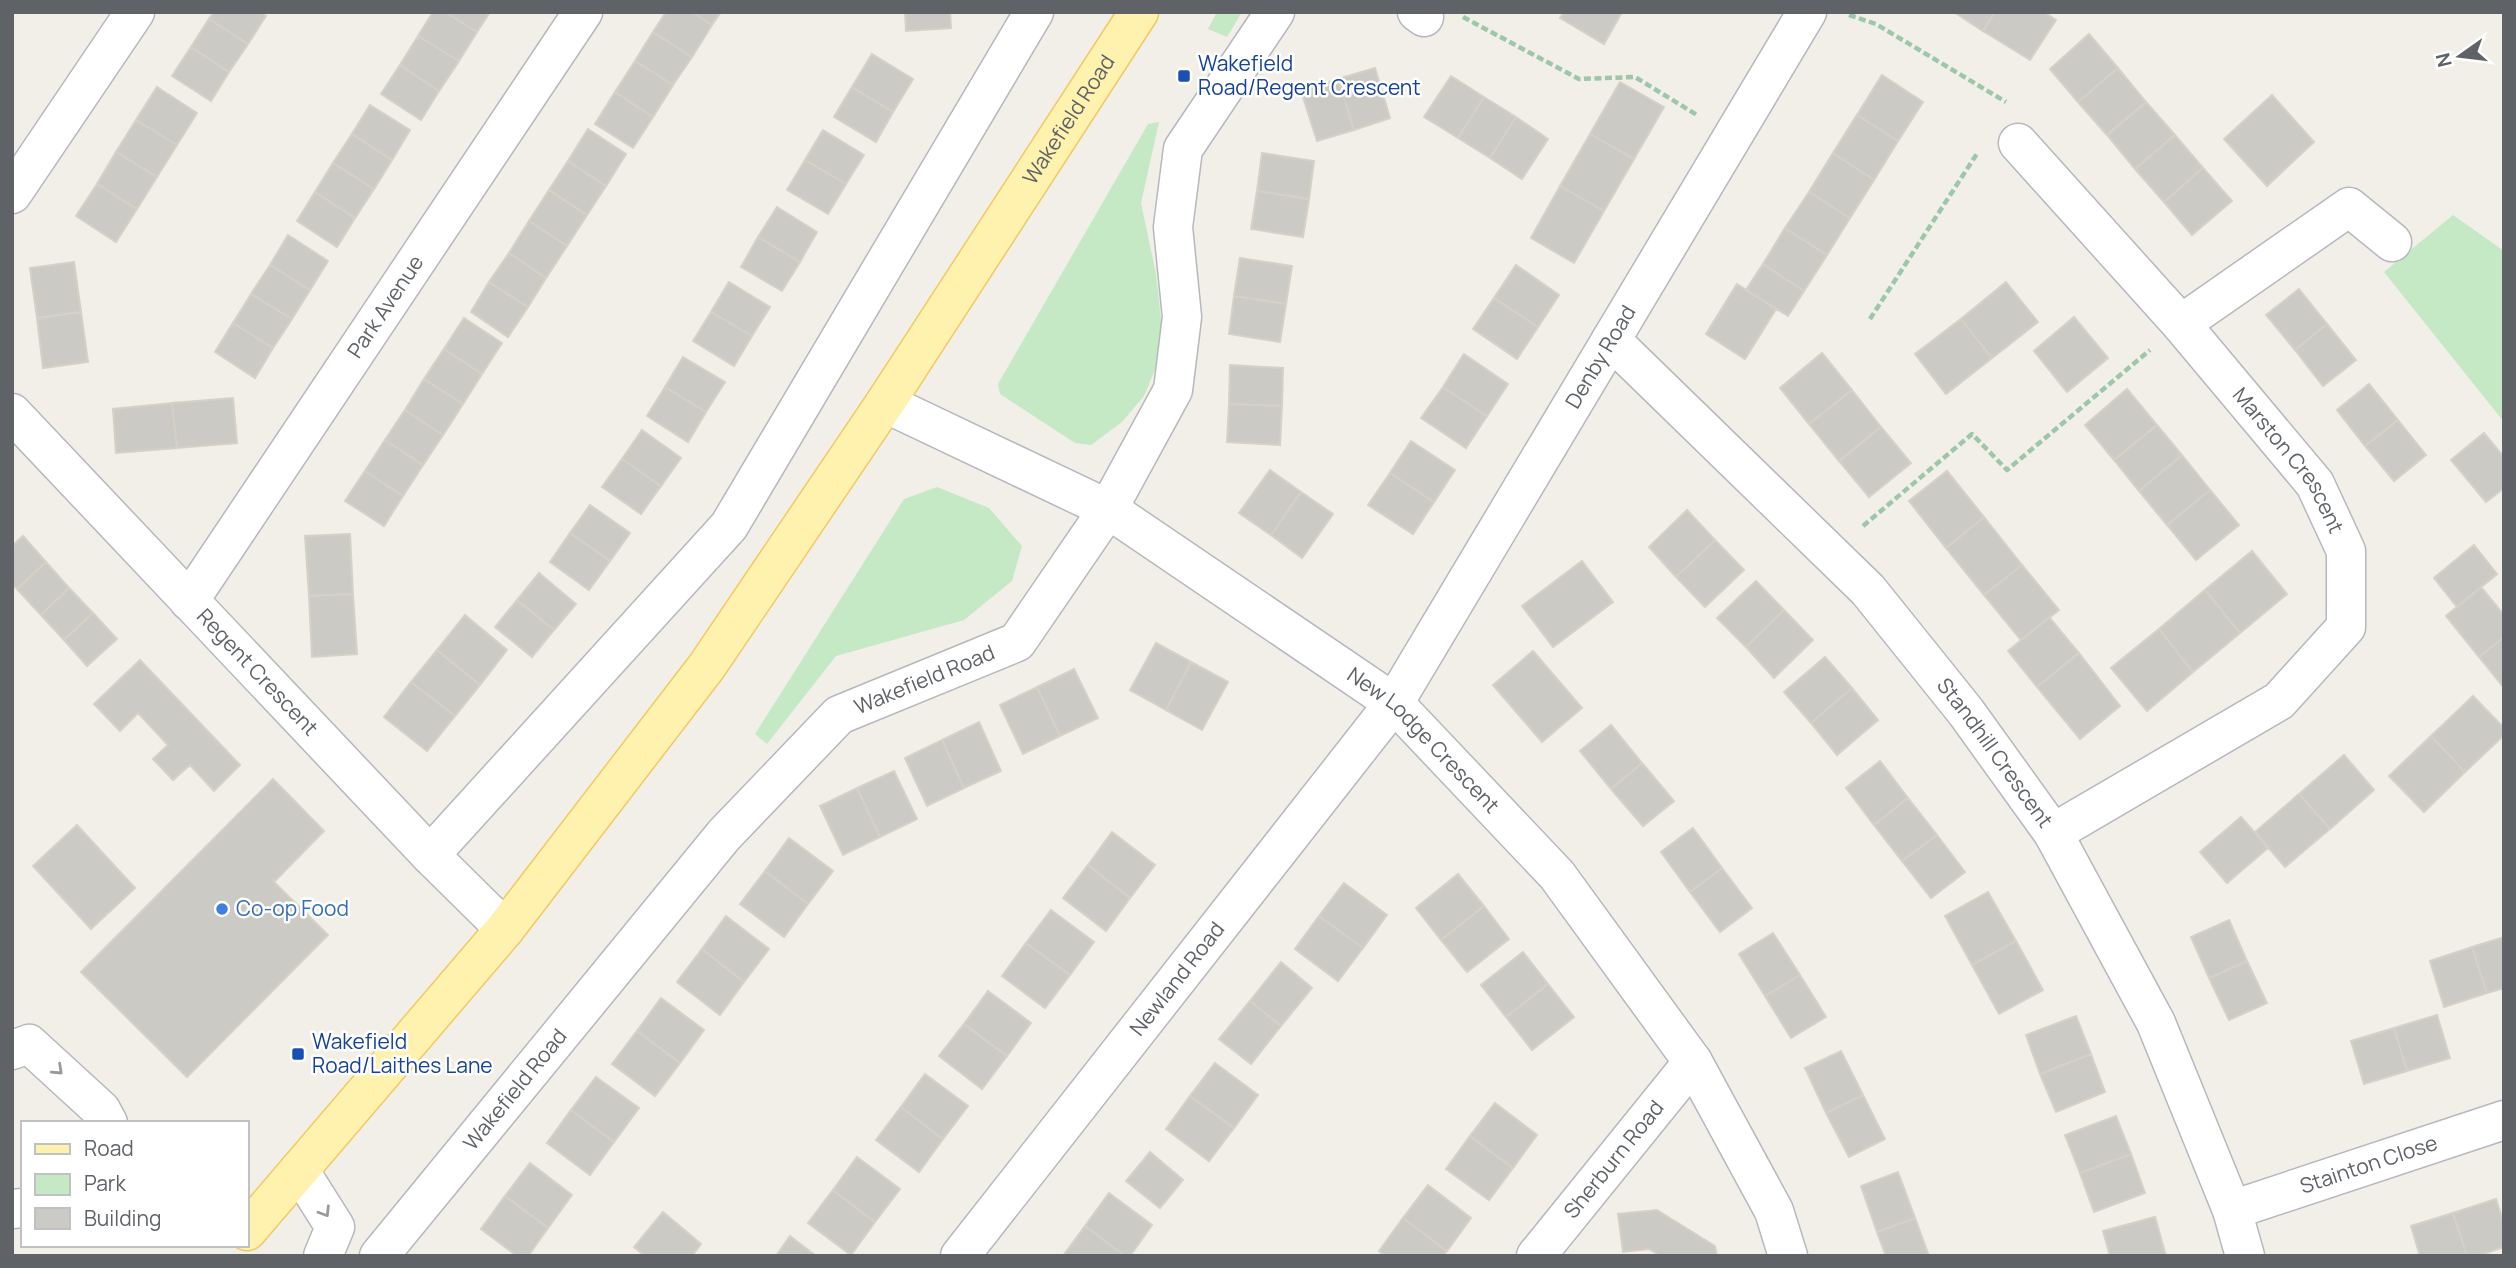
<svg xmlns="http://www.w3.org/2000/svg" width="2516" height="1268" font-family="Manrope,sans-serif">
<rect width="100%" height="100%" fill="#f1efe8"/>
<path fill="#c5e8c5" d="M1217 12H1242L1227 37 1208 29Z
M1159 122 1141 203 1156 274 1164 348 1144 396 1122 422 1091 445 1075 443 1000 394 998 384 1148 124Z
M2453 215 2504 251V422L2384 272Z
M937 487 989 508 1022 546 1012 581 964 620 836 656 767 744 755 734 904 499Z"/>
<path fill="#cccac5" stroke="#d6d1c6" stroke-width="2" d="M214 12H261L266 16 248 44 209 19Z
M433 12H445L477 32 459 61 418 36Z
M445 12H490L477 32Z
M666 12H692L712 25 692 57 653 32Z
M692 12H721L712 25Z
M905 12H950L951 28 906 31Z
M1564 12H1622L1604 44 1560 18Z
M1954 12H1995L1983 31Z
M1995 12H2044L2056 20 2030 60 1983 31Z
M209 19 248 44 229 72 191 47Z
M653 32 692 57 673 85 635 61Z
M2089 34 2118 68 2078 102 2050 69Z
M418 36 459 61 439 91 400 65Z
M191 47 229 72 211 101 172 76Z
M872 54 913 79 893 112 852 87Z
M635 61 673 85 653 117 615 92Z
M400 65 439 91 421 120 381 94Z
M1375 68 1390 118 1354 130 1338 79Z
M2118 68 2146 102 2107 135 2078 102Z
M1882 75 1923 102 1898 141 1857 115Z
M1451 76 1484 97 1458 138 1424 117Z
M1338 79 1354 130 1317 141 1301 91Z
M1620 82 1664 107 1634 159 1590 134Z
M157 87 197 113 177 145 136 120Z
M852 87 893 112 876 142 834 117Z
M615 92 653 117 633 148 595 124Z
M2272 95 2314 142 2267 186 2224 139Z
M1484 97 1516 117 1490 158 1458 138Z
M2146 102 2175 135 2135 169 2107 135Z
M370 105 410 130 392 160 352 134Z
M1857 115 1898 141 1874 180 1833 153Z
M1516 117 1548 139 1522 179 1490 158Z
M136 120 177 145 157 177 116 152Z
M588 129 626 154 606 186 568 161Z
M823 130 864 155 846 184 805 160Z
M352 134 392 160 374 189 333 163Z
M1590 134 1634 159 1604 211 1560 186Z
M2175 135 2203 168 2164 202 2135 169Z
M116 152 157 177 137 209 97 184Z
M1262 153 1314 161 1309 199 1257 191Z
M1833 153 1874 180 1850 218 1809 192Z
M805 160 846 184 828 214 787 190Z
M568 161 606 186 587 215 549 190Z
M333 163 374 189 355 218 315 192Z
M2203 168 2232 201 2192 235 2164 202Z
M97 184 137 209 116 242 76 216Z
M1560 186 1604 211 1574 263 1531 238Z
M549 190 587 215 567 246 529 221Z
M1257 191 1309 199 1303 237 1251 229Z
M315 192 355 218 337 247 297 221Z
M1809 192 1850 218 1827 255 1785 228Z
M777 207 817 232 800 262 758 237Z
M529 221 567 246 546 278 509 253Z
M1785 228 1827 255 1804 291 1763 264Z
M288 235 328 261 310 290 270 265Z
M758 237 800 262 782 291 741 267Z
M509 253 546 278 528 307 489 282Z
M1240 258 1292 266 1286 304 1234 296Z
M74 262 81 312 37 318 30 268Z
M1763 264 1804 291 1788 316 1746 290Z
M270 265 310 290 292 319 251 294Z
M1516 265 1559 295 1538 327 1494 298Z
M489 282 528 307 508 337 471 312Z
M729 282 770 307 752 336 711 312Z
M2006 282 2038 322 1992 358 1961 319Z
M1737 284 1776 309 1745 359 1706 334Z
M2299 289 2327 324 2295 350 2266 315Z
M251 294 292 319 273 348 233 323Z
M1234 296 1286 304 1280 342 1229 334Z
M1494 298 1538 327 1517 359 1473 329Z
M81 312 88 362 43 368 37 318Z
M711 312 752 336 734 366 693 341Z
M2074 317 2108 358 2067 392 2034 351Z
M464 318 502 343 482 374 444 349Z
M1961 319 1992 358 1946 394 1915 354Z
M233 323 273 348 255 378 215 352Z
M2327 324 2356 360 2323 386 2295 350Z
M444 349 482 374 463 404 424 379Z
M1822 353 1852 390 1809 424 1780 388Z
M1464 354 1508 384 1487 416 1443 387Z
M683 357 725 382 706 412 665 387Z
M1230 365 1283 368 1282 406 1229 404Z
M424 379 463 404 443 435 405 410Z
M2369 384 2398 420 2365 446 2337 410Z
M665 387 706 412 688 442 647 416Z
M1443 387 1487 416 1466 448 1421 418Z
M2127 389 2157 425 2114 460 2085 425Z
M1852 390 1881 427 1839 461 1809 424Z
M233 398 237 443 177 448 172 403Z
M172 403 177 448 116 453 113 409Z
M1229 404 1282 406 1280 445 1227 442Z
M405 410 443 435 423 465 385 440Z
M2398 420 2426 455 2394 481 2365 446Z
M2157 425 2182 455 2139 491 2114 460Z
M1881 427 1911 463 1869 497 1839 461Z
M642 430 681 458 661 486 622 459Z
M2484 433 2504 457V488L2486 502 2451 460Z
M385 440 423 465 403 496 365 471Z
M1411 441 1455 470 1434 502 1390 473Z
M2182 455 2210 490 2167 525 2139 491Z
M622 459 661 486 641 514 602 487Z
M1270 470 1301 492 1271 535 1239 513Z
M365 471 403 496 384 526 345 501Z
M1947 471 1984 517 1946 548 1909 501Z
M1390 473 1434 502 1413 534 1368 505Z
M2210 490 2239 525 2196 560 2167 525Z
M1301 492 1333 514 1302 558 1271 535Z
M590 505 630 533 610 561 570 533Z
M1687 510 1715 540 1676 577 1649 547Z
M1984 517 2022 565 1984 595 1946 548Z
M570 533 610 561 589 590 550 562Z
M350 534 353 594 309 596 305 536Z
M23 536 46 562 17 589 12 584V546Z
M1715 540 1744 570 1705 607 1676 577Z
M2474 545 2497 574 2457 607 2434 578Z
M2252 551 2287 594 2240 633 2205 590Z
M1582 561 1613 602 1553 647 1522 606Z
M46 562 69 588 41 615 17 589Z
M2022 565 2059 610 2021 640 1984 595Z
M539 573 576 604 554 630 517 600Z
M1756 581 1784 610 1746 647 1717 618Z
M2481 587 2504 615V637L2479 657 2446 616Z
M69 588 93 613 64 640 41 615Z
M2205 590 2240 633 2193 672 2159 629Z
M353 594 357 654 312 657 309 596Z
M517 600 554 630 532 657 495 627Z
M1784 610 1813 640 1774 678 1746 647Z
M93 613 117 639 87 666 64 640Z
M465 615 507 650 480 685 437 650Z
M2049 617 2079 653 2037 687 2008 651Z
M2159 629 2193 672 2147 711 2111 668Z
M2504 637V688L2479 657Z
M1156 643 1191 662 1166 710 1130 690Z
M437 650 480 685 455 716 411 682Z
M1533 651 1582 708 1542 742 1493 685Z
M2079 653 2120 706 2080 739 2037 687Z
M1825 657 1852 688 1811 723 1784 692Z
M140 660 240 765 214 791 190 765 173 780 153 759 168 745 138 713 120 731 94 704Z
M1191 662 1228 682 1202 730 1166 710Z
M1074 669 1098 718 1060 736 1037 687Z
M411 682 455 716 427 751 384 717Z
M1037 687 1060 736 1023 754 1000 705Z
M1852 688 1878 720 1837 755 1811 723Z
M2473 696 2504 728V735L2465 772 2431 736Z
M979 722 1001 771 964 788 942 740Z
M1611 725 1642 763 1611 789 1580 751Z
M2431 736 2465 772 2424 812 2389 776Z
M942 740 964 788 927 806 905 758Z
M2344 755 2374 790 2330 829 2299 794Z
M1880 761 1908 798 1874 825 1846 788Z
M1642 763 1674 801 1643 826 1611 789Z
M894 771 917 819 880 837 857 788Z
M273 779 324 831 274 882 328 935 187 1077 81 972Z
M857 788 880 837 843 855 820 806Z
M2299 794 2330 829 2285 867 2255 832Z
M1908 798 1937 835 1902 861 1874 825Z
M2241 817 2268 848 2227 883 2200 852Z
M77 825 135 888 91 929 33 866Z
M1693 828 1722 868 1690 892 1661 852Z
M1112 832 1155 865 1130 898 1088 865Z
M1937 835 1965 872 1931 898 1902 861Z
M789 838 833 871 808 904 765 871Z
M1088 865 1130 898 1106 931 1063 898Z
M1722 868 1752 908 1720 932 1690 892Z
M765 871 808 904 784 937 740 904Z
M1458 874 1484 906 1441 940 1416 908Z
M1344 883 1387 915 1363 948 1319 916Z
M1988 892 2016 941 1972 965 1945 916Z
M1484 906 1509 939 1467 972 1441 940Z
M1051 910 1094 942 1070 975 1026 943Z
M726 916 769 949 744 982 702 949Z
M1319 916 1363 948 1338 981 1295 949Z
M2229 920 2247 961 2209 978 2191 937Z
M1773 933 1800 975 1765 996 1739 954Z
M2504 937V988L2487 993 2472 947Z
M2016 941 2043 990 1999 1014 1972 965Z
M1026 943 1070 975 1045 1008 1002 976Z
M2472 947 2487 993 2444 1007 2430 961Z
M702 949 744 982 720 1015 677 982Z
M1523 952 1548 984 1506 1017 1481 985Z
M2247 961 2267 1003 2229 1020 2209 978Z
M1281 962 1312 988 1281 1026 1250 1001Z
M1800 975 1826 1017 1791 1038 1765 996Z
M1548 984 1574 1017 1532 1050 1506 1017Z
M988 991 1031 1023 1007 1056 964 1024Z
M661 998 704 1030 680 1063 637 1031Z
M1250 1001 1281 1026 1251 1064 1219 1039Z
M2437 1015 2450 1058 2407 1071 2394 1028Z
M2076 1016 2091 1054 2040 1074 2026 1035Z
M964 1024 1007 1056 982 1089 939 1056Z
M2394 1028 2407 1071 2364 1084 2351 1041Z
M637 1031 680 1063 655 1096 612 1064Z
M1841 1051 1863 1095 1826 1113 1805 1068Z
M2091 1054 2105 1092 2056 1112 2040 1074Z
M1215 1063 1258 1095 1234 1128 1190 1096Z
M925 1074 968 1106 943 1139 901 1107Z
M596 1077 639 1108 614 1142 571 1110Z
M1863 1095 1885 1139 1849 1157 1826 1113Z
M1190 1096 1234 1128 1209 1161 1166 1129Z
M1495 1103 1537 1135 1513 1168 1470 1136Z
M901 1107 943 1139 919 1172 876 1140Z
M571 1110 614 1142 590 1175 547 1143Z
M2116 1116 2131 1154 2080 1173 2065 1135Z
M1470 1136 1513 1168 1489 1200 1446 1169Z
M1150 1152 1183 1180 1160 1208 1126 1181Z
M2131 1154 2145 1193 2094 1212 2080 1173Z
M857 1157 900 1189 875 1222 833 1190Z
M530 1163 572 1195 548 1228 505 1196Z
M1898 1172 1915 1218 1877 1232 1861 1186Z
M1428 1185 1471 1218 1447 1251 1403 1218Z
M833 1190 875 1222 851 1255 808 1223Z
M1109 1193 1152 1225 1130 1256H1125L1085 1226Z
M505 1196 548 1228 528 1256H517L481 1229Z
M2496 1199 2504 1224V1247L2477 1256H2467L2453 1213Z
M1657 1210 1715 1246 1717 1256H1661L1649 1249 1623 1252 1618 1214Z
M663 1212 701 1244 692 1256H645L634 1247Z
M2453 1213 2467 1256H2420L2411 1226Z
M2155 1217 2166 1256H2110L2103 1231Z
M1403 1218 1447 1251 1443 1256H1385L1379 1251Z
M1915 1218 1929 1256H1886L1877 1232Z
M1085 1226 1125 1256H1063Z
M790 1236 816 1256H776Z"/>
<g fill="none" stroke-linecap="round" stroke-linejoin="round">
<g stroke="#b5b8bc" stroke-width="41">
<g id="minor">
<path d="M1417 12 1424 17"/>
<path id="s1" d="M2018 143 2181 324 2315 484 2346 551V627L2279 701 2053 833"/>
<path d="M12 194 135 12"/>
<path d="M2181 324 2349 207 2392 242"/>
<path id="s2" d="M1611 340 1868 590 1966 712 2053 833 2156 1023 2232 1210 2245 1256"/>
<path id="s3" d="M885 403 1108 509 1394 703 1557 875 1693 1062 1774 1211 1788 1256"/>
<path id="s4" d="M12 413 430 855 505 929"/>
<path id="s5" d="M189 601 583 12"/>
<path d="M430 855 729 526 1034 12"/>
<path d="M12 1050 29 1044 101 1110 108 1123"/>
<path d="M299 1170 335 1227 323 1256"/>
<path d="M12 1209 23 1208"/>
<path id="s6" d="M2232 1210 2504 1120"/>
<path id="s7" d="M379 1256 724 835 839 715 1017 642 1108 509 1173 390 1182 317 1173 227 1183 149 1275 12"/>
<path id="s8" d="M960 1256 1394 703 1807 12"/>
<path id="s9" d="M1536 1256 1693 1062"/>
</g>
</g>
<g stroke="#f2c960" stroke-width="41">
<g id="major">
<path id="s10" d="M247 1231 505 929 707 666 885 403 1139 12"/>
</g>
</g>
<path stroke="#9cc7a9" stroke-width="4.5" stroke-dasharray="7 3.5" stroke-linecap="butt" d="M1849 15 1876 24 2006 102
M1463 17 1579 79 1635 77 1697 115
M1870 319 1978 152
M1863 526 1972 434 2007 470 2150 350"/>
<use href="#minor" stroke="#fff" stroke-width="38"/>
<use href="#major" stroke="#fff2af" stroke-width="38"/>
</g>
<defs><path id="oneway-chevron" d="M-2-3.5L2.5 0L-2 3.5" fill="none" stroke-width="1.6" stroke-linecap="round" stroke-linejoin="round" transform="scale(1.75)"/></defs>
<g stroke="#979a9d">
<use href="#oneway-chevron" transform="translate(58 1070) rotate(43)"/>
<use href="#oneway-chevron" transform="translate(325 1212) rotate(58)"/>
</g>
<g fill="#1a4fb4" stroke="#fff" stroke-width="2.5">
<rect x="1177" y="69" width="14" height="14" rx="3.5"/>
<rect x="291" y="1047" width="14" height="14" rx="3.5"/>
</g>
<circle fill="#3f7fe0" stroke="#fff" stroke-width="2.5" cx="222" cy="909" r="7"/>
<g text-anchor="middle" stroke-width="5" stroke-linejoin="round" paint-order="stroke">
<g font-size="21" fill="#164399" stroke="#fff" text-anchor="start">
<text x="1198" y="71">Wakefield<tspan x="1198" dy="24">Road/Regent Crescent</tspan></text>
<text x="312" y="1049">Wakefield<tspan x="312" dy="24">Road/Laithes Lane</tspan></text>
</g>
<g font-size="21" fill="#5f6368" stroke="#fff">
<text dy="7" stroke="none"><textPath href="#s10" startOffset="1384">Wakefield Road</textPath></text>
<text dy="7" stroke="none"><textPath href="#s5" startOffset="354">Park Avenue</textPath></text>
<text dy="7" stroke="none"><textPath href="#s8" startOffset="1106">Denby Road</textPath></text>
<text dy="7" stroke="none"><textPath href="#s1" startOffset="418">Marston Crescent</textPath></text>
<text dy="7" stroke="none"><textPath href="#s4" startOffset="357">Regent Crescent</textPath></text>
<text dy="7" stroke="none"><textPath href="#s7" startOffset="803">Wakefield Road</textPath></text>
<text dy="7" stroke="none"><textPath href="#s3" startOffset="639">New Lodge Crescent</textPath></text>
<text dy="7" stroke="none"><textPath href="#s2" startOffset="565">Standhill Crescent</textPath></text>
<text dy="7" stroke="none"><textPath href="#s8" startOffset="352">Newland Road</textPath></text>
<text dy="7" stroke="none"><textPath href="#s7" startOffset="215">Wakefield Road</textPath></text>
<text dy="7" stroke="none"><textPath href="#s9" startOffset="124">Sherburn Road</textPath></text>
<text dy="7" stroke="none"><textPath href="#s6" startOffset="144">Stainton Close</textPath></text>
</g>
<g font-size="21" fill="#366cbe" stroke="#fff" text-anchor="start">
<text x="236" y="916">Co-op Food</text>
</g>
</g>
<rect width="2516" height="1268" fill="none" stroke="#5f6368" stroke-width="28"/>
<rect x="21" y="1121" width="228" height="126" fill="#ffffff" stroke="#bfc1c3" stroke-width="2"/>
<rect x="35" y="1144" width="35" height="10" fill="#fff2af" stroke="#bfc1c3" stroke-width="2"/>
<text x="84" y="1156" font-size="21" fill="#5f6368">Road</text>
<rect x="35" y="1174" width="35" height="21" fill="#c5e8c5" stroke="#bfc1c3" stroke-width="2"/>
<text x="84" y="1191" font-size="21" fill="#5f6368">Park</text>
<rect x="35" y="1208" width="35" height="21" fill="#cccac5" stroke="#bfc1c3" stroke-width="2"/>
<text x="84" y="1226" font-size="21" fill="#5f6368">Building</text>
<g transform="translate(2460 56) rotate(256)" stroke="#ffffff" stroke-width="5" paint-order="stroke">
<path d="M0-5L12 26L0 18L-12 26Z" fill="#5f6368"/>
<text y="-10" font-size="19" font-weight="bold" text-anchor="middle" fill="#5f6368">N</text>
</g>
</svg>
